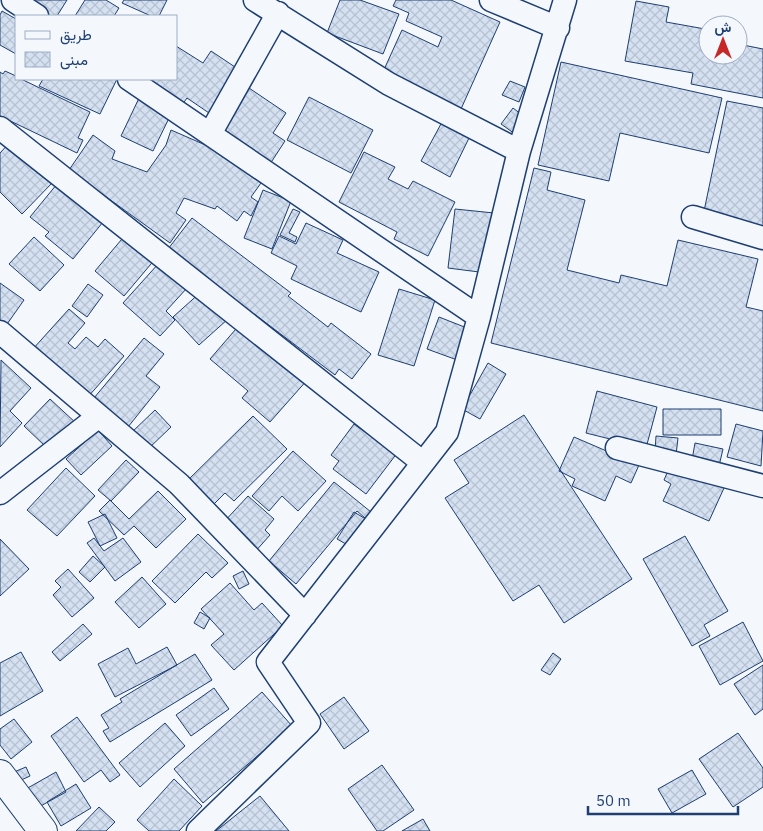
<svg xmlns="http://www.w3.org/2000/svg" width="763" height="831" font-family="'IBM Plex Sans',Vazirmatn,sans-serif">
<defs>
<pattern id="building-cross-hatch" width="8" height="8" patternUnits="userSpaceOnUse" patternTransform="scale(1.25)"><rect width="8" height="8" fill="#d5e0f0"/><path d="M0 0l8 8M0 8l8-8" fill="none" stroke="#b6c1d1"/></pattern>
</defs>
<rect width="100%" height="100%" fill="#f4f7fb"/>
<path fill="url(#building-cross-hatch)" stroke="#1d3f73" d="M20 0H67L57 16H45Z
M85 0H106L119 8 114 16H75Z
M124 0H167L159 16H151L122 3Z
M340 0H360L399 14 383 54 327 33Z
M396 0H451L500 22 461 109 382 74 402 30 438 47 442 37 406 21 409 13 393 6Z
M636 1 669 7 666 22 705 29 706 25 708 26V55H738V44L763 49V98L691 84 693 73 625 61Z
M2 11 16 19V54L0 45V15Z
M176 46 203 63 211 51 238 69 209 113 187 98 182 105 141 79H176Z
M561 62 722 98 709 153 620 133 609 181 538 165Z
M5 71 16 76V79H21L90 112 78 138 83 140 77 153 0 116V72L3 74Z
M43 79H117L100 114 39 86Z
M510 81 525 87 519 102 502 95Z
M249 88 286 113 273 133 285 141 270 164 220 130Z
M140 96 172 112 153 151 121 136Z
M309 97 373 130 351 173 287 140Z
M727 101 763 108V228L703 216Z
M513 108 526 118 515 134 501 124Z
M442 122 470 136 450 177 421 161Z
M171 130 242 161 241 169 261 183 251 197 258 202 251 216 244 211 237 221 217 206 215 209 184 198 176 213 186 220 170 243 69 170 93 135 115 151 112 159 147 172 166 145Z
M12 140 54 181 22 214 0 192V153Z
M364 152 395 167 388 179 408 189 413 181 455 202 428 256 394 239 397 232 339 202Z
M534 168 551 172 547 190 585 200 567 270 619 283 621 275 667 286 678 240 758 259 746 307 763 311V411L491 343Z
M57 184 103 222 73 259 45 236 49 232 30 217Z
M263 190 291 201 272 249 244 238Z
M293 209 300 212 289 233 297 237 295 242 280 235Z
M455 209 494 213 487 273 448 268Z
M192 218 291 293 288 296 328 327 331 323 371 354 352 379 339 369 335 375 168 249Z
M306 223 343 240 337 253 379 272 361 312 291 279 297 266 271 253 279 236 296 244Z
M127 233 156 258 124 296 95 271Z
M34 237 64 265 40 291 9 264Z
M159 263 187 288 166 311 175 320 160 336 123 303Z
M0 283 24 300 5 327 0 324Z
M88 284 103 295 87 317 72 306Z
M399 289 435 300 414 366 378 355Z
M202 291 228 319 199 345 173 317Z
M69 309 85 323 68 343 75 349 86 337 98 347 105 339 124 356 87 398 32 350Z
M439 317 472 330 460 361 427 349Z
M242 322 308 379 270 422 242 398 248 391 210 359Z
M144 338 164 354 146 376 160 387 124 432 89 404Z
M1 360 31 388 10 411 22 423 0 447Z
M488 363 506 374 480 419 462 409Z
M597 391 657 407 646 448 586 433Z
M50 399 77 424 45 446 24 426Z
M663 409H721V435H663Z
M155 410 171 427 147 450 131 433Z
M524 415 632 579 564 623 539 585 513 601 445 498 469 483 454 460Z
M253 416 287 449 234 501 225 493 211 507 186 482Z
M354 424 365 432 370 425 401 448 366 494 333 469 339 461 331 455Z
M736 424 763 431 761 466 727 457Z
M98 430 112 446 81 475 66 459Z
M656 436 678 438 676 455 655 452Z
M574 437 639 465 631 483 616 476 605 501 572 486 575 479 559 471Z
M695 443 723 449 719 466 692 460Z
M293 451 326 481 298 511 282 496 269 511 252 496Z
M126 460 139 472 111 501 98 490Z
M671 464 724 488 709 521 663 501 671 484 664 480Z
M66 468 95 496 57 536 27 510Z
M334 482 371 512 365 518 357 511 296 584 269 561Z
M158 491 186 519 156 548 134 526 124 535 99 511 110 500 129 519Z
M248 496 274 519 265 530 270 535 254 553 222 524Z
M354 512 369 521 353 548 337 539Z
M105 514 117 538 100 546 88 522Z
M198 534 228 563 212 578 206 572 175 603 152 581Z
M685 536 728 611 704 625 710 636 692 646 643 559Z
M94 538 104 551 123 538 141 562 115 581 87 543Z
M0 539 29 569 0 596Z
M93 556 105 567 90 582 79 572Z
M68 569 94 598 72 617 53 595 61 587 55 581Z
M243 571 249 584 239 589 233 576Z
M142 577 166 604 139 628 115 602Z
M230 583 254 610 262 603 283 626 234 670 211 645 224 634 201 609Z
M200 612 210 618 204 629 194 623Z
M743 622 763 661 720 685 699 646Z
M83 624 92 634 60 661 52 652Z
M167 647 177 665 115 697 98 664 128 648 136 664Z
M21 652 43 691 0 716V663Z
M553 653 561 659 550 675 541 670Z
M195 654 212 680 110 742 103 731 109 728 101 715 122 702 120 699Z
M763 665V709L755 715 734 684Z
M214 688 229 709 191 736 176 715Z
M262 692 292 726 203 803 174 769Z
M344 697 369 731 344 749 320 714Z
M77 717 120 775 110 782 101 770 84 782 51 736Z
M14 719 32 742 11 759 0 745V729Z
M165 723 185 746 140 787 119 763Z
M738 733 763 768V787L733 807 699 759Z
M382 765 414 810 383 831H377L348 789Z
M26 767 30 776 19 781 14 772Z
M692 770 706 794 672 813 658 789Z
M56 772 66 792 37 808 26 789Z
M174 779 202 806 179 831H149L137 820Z
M76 784 91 808 61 826 47 802Z
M260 796 289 831H216Z
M99 807 115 822 106 831H76Z
M423 819 430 831H402Z"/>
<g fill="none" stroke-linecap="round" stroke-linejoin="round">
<g stroke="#1d3f73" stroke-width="25">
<path id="minor" d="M13 0 37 16
M255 0 389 84 519 151
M491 0 558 28
M129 79 479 317
M0 128 422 462
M210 134 278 13
M693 217 763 238
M0 332 179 484 305 615
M617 448 763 486
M0 493 99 416
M198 831 309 723 268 662 447 432 479 317 519 151 565 0"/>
</g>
<g stroke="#1d3f73" stroke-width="30">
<path id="major" d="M0 774 43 831"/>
</g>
<use href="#minor" stroke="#f4f7fb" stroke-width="22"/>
<use href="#major" stroke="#f4f7fb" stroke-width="28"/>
</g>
<rect x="15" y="15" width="162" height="65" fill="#f4f7fb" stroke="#9eadc5"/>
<rect x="25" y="31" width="25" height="8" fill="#f4f7fb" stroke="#9eadc5"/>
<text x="60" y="40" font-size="15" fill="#1d3f73">طريق</text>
<rect x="25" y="52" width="25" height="15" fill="url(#building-cross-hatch)" stroke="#9eadc5"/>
<text x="60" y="65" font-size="15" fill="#1d3f73">مبنى</text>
<g transform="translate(723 40)"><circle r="24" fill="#f4f7fb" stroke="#9eadc5"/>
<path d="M0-4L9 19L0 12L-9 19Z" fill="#c62828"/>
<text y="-8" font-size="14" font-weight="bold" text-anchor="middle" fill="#1d3f73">ش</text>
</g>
<path d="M588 806v8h150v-8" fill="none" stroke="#1d3f73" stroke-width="2.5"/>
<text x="596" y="806" font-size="15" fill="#1d3f73" stroke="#f4f7fb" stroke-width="4" paint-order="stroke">50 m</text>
</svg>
